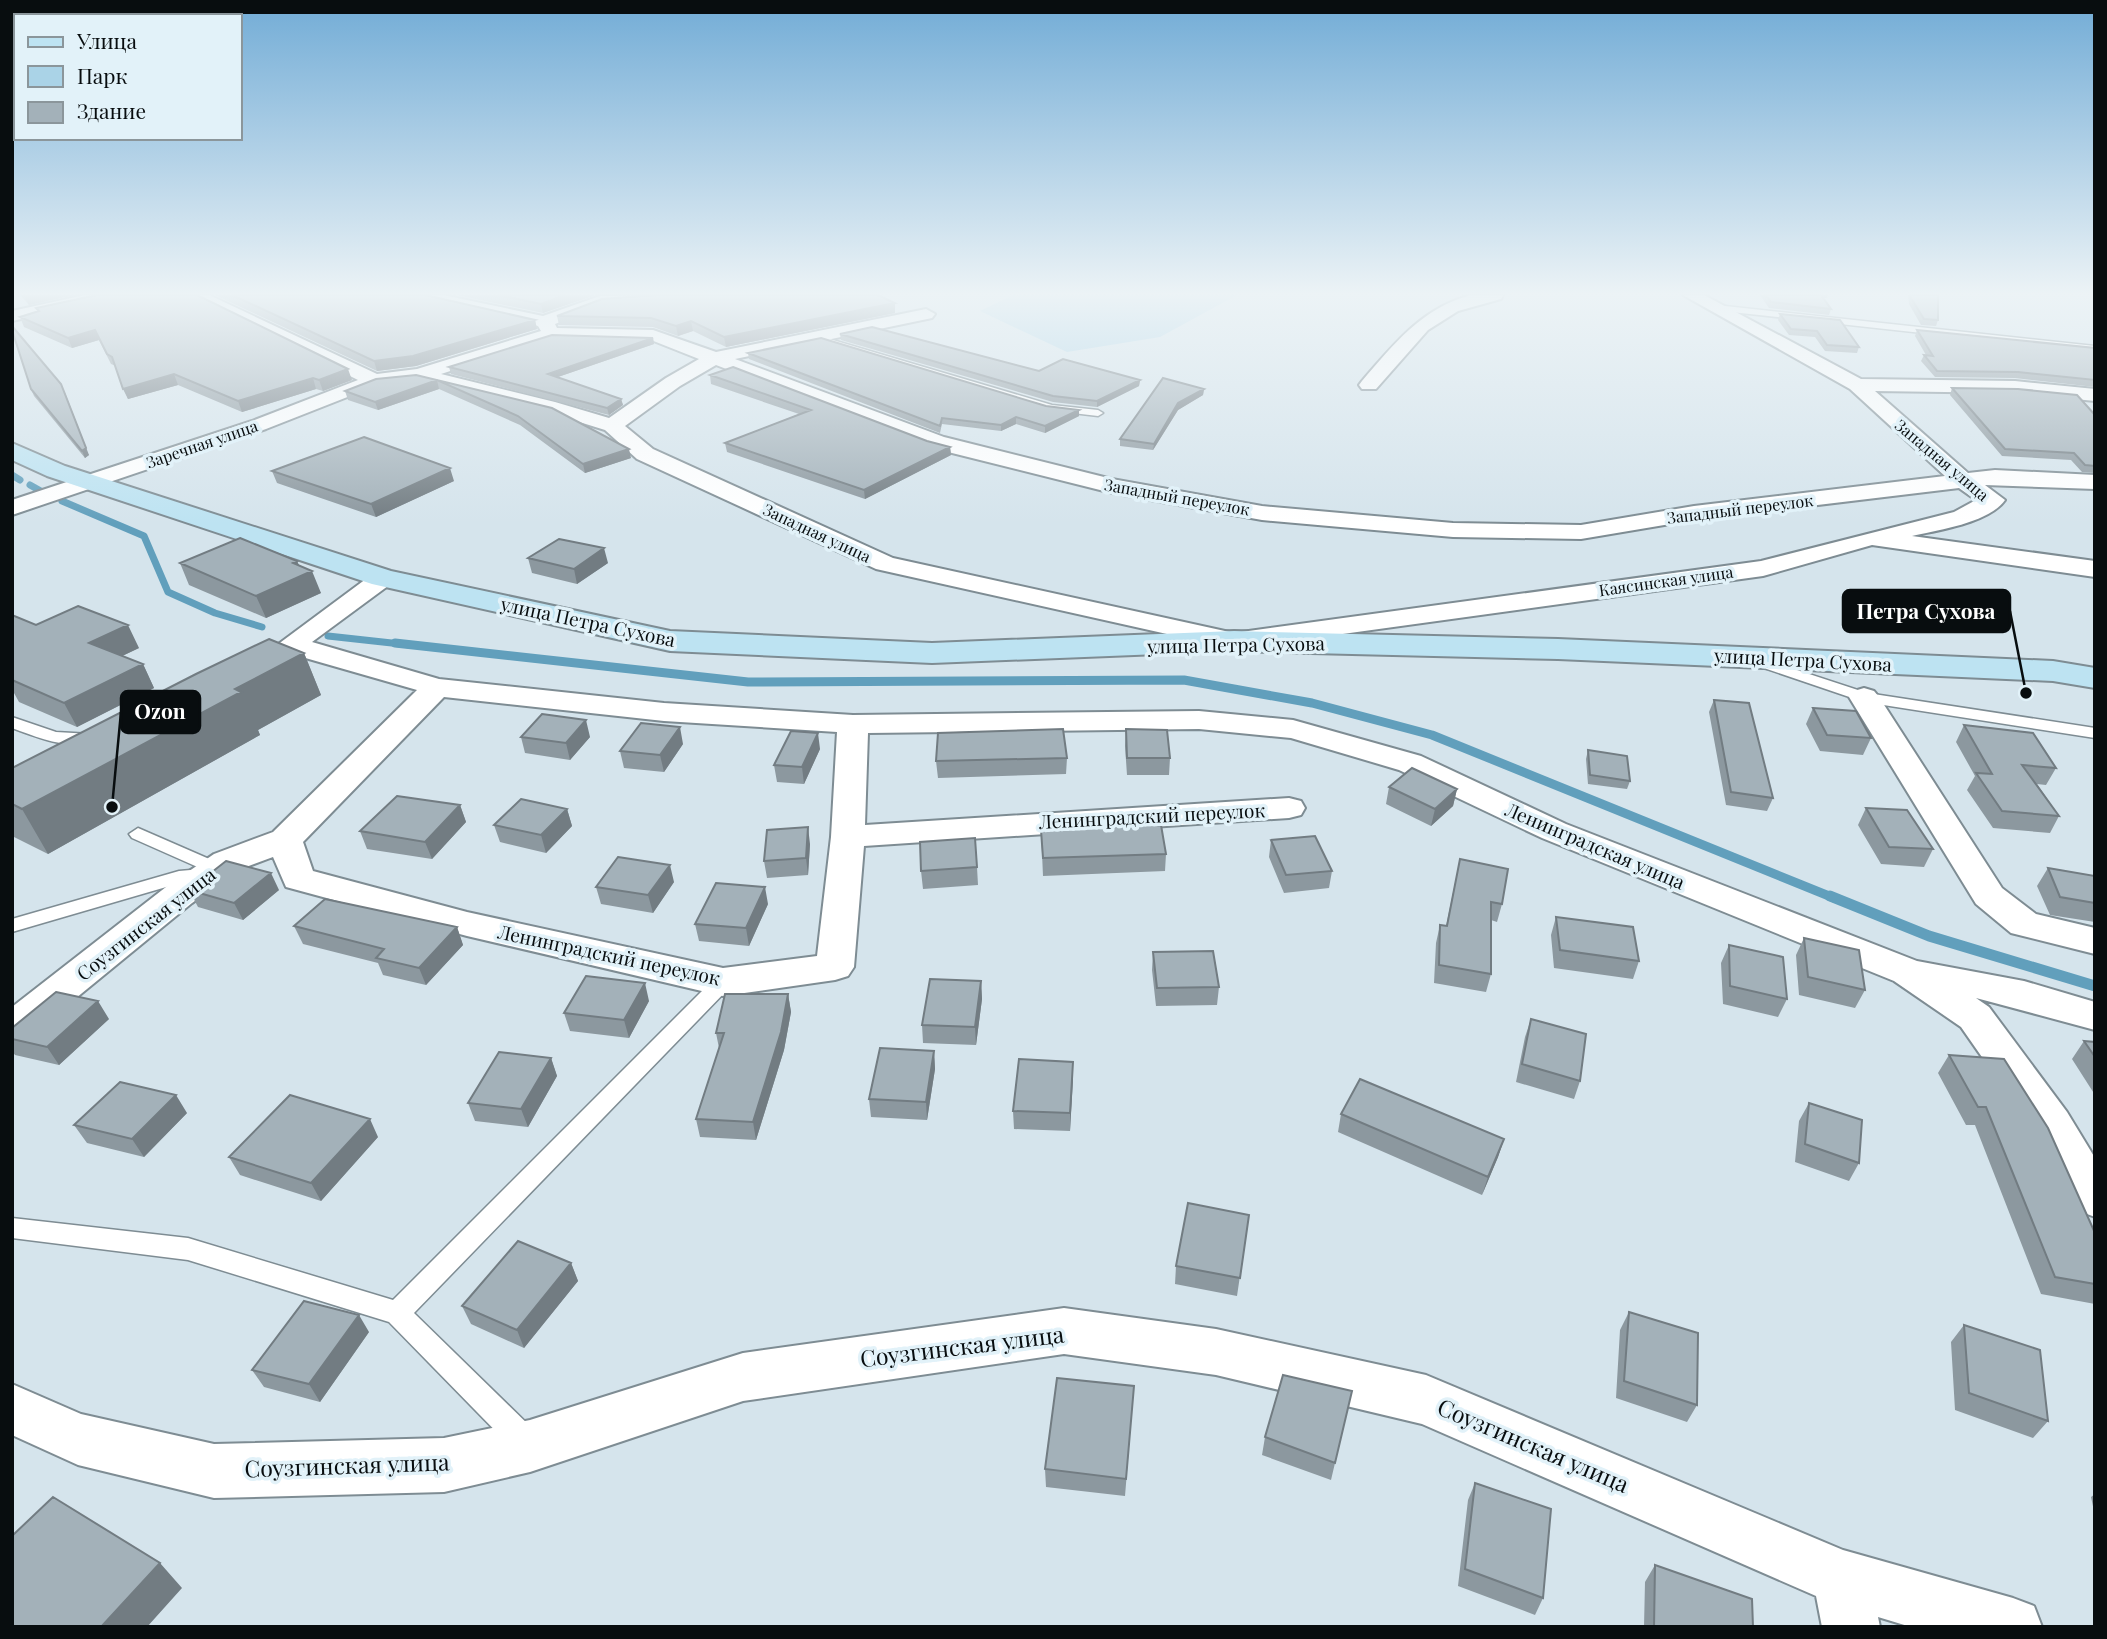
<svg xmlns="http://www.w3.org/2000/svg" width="2107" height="1639" font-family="'Playfair Display',serif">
<rect width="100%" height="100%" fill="#d5e4ec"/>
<path fill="#aad3e7" d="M1013 295H1237L1160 337 1067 352 980 311Z"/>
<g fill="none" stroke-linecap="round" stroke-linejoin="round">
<path stroke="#619fbc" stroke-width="7" d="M12 475 20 480
M30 485 46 494
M62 501 144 536 168 592 215 613 262 627
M328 636 410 645"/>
<path stroke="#619fbc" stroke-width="9" d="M395 643 748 682 1184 680 1312 703 1432 735 1834 898"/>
<path stroke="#619fbc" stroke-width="11" d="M1830 896 1929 936 2095 986"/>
<g stroke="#7e8c93" stroke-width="3">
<path id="lane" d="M1716 305 2095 346V352L1713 310Z
M816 335 1052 405 1098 410 1103 413 1098 416 1047 410 816 339Z
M1757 657 1867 693 2095 728V738L1864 702 1752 664 1750 661Z
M12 717 56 732 91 734 99 739 97 742C68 750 39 738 12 728Z
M138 828 223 865 226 869 223 873 212 874 211 879 180 883 12 932V919L179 871 202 869 132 838 129 834Z
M723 975 730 977 733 982 730 987 414 1313 536 1432 540 1442 536 1452 526 1456 516 1452 389 1322 188 1260 12 1238V1218L188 1238 393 1300 716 977Z"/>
</g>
<g stroke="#7e8c93" stroke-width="4">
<path id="street" d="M85 295H116L114 299 12 321V311Z
M187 295H209L377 374 417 369 541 331 538 326 420 300 412 295H443L543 316 600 296 690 295 682 300 603 306 555 324 557 328 653 330 716 352 926 309 935 314 932 318 735 359 944 437 1112 479 1262 506 1453 523 1581 525 1694 506 1945 476 1850 389 1683 295H1704L1861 379 2015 381 2095 389V401L2015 393 1875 391 1968 473 1995 470 2095 475V489L1985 485 2005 500C1989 523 1938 530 1912 536L2095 561V577L1872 545 1763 576 1234 649 876 569 637 459 605 430 541 410 419 381 378 385 266 429 12 515V500L252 421 358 380ZM553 338 651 340 699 359 666 378 609 418 555 402 441 374ZM716 365 928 447 1112 493 1262 520 1453 537 1581 539 1694 520 1959 488 1976 500 1954 512 1761 561 1234 633 893 558 653 449 625 426 680 386Z
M1471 295H1503L1501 299 1458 311 1428 330 1376 389H1362L1359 385 1362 381C1394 344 1422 308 1471 295Z
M383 570 392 573 396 578 392 583 312 642 439 679 664 703 853 715 1199 711 1293 720 1421 756 1566 824 1917 961 2024 981 2095 1002V1030L1976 998 1989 1007 2067 1112 2095 1158V1217L2079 1211 2037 1136 1961 1027 1894 981 1542 838 1399 770 1291 738 1199 729 868 733 865 825 1289 798 1301 801 1305 808 1301 815 1289 818 864 846 854 967 848 976 835 980 723 996 467 936 286 887 273 857 238 870 192 903 26 1039 12 1044V1007L166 887 214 854 273 832 417 690 281 651 277 645 374 573ZM444 697 664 721 837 732 831 837 817 956 723 968 467 912 313 871 303 842Z
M1864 688 1874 691 1879 697 2002 888 2036 914 2095 928V954L2011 933 1976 904 1849 697 1854 691Z
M1064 1308 1216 1329 1426 1375 1843 1550 2013 1598 2034 1606 2042 1627H1911L1878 1617 1880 1627H1822L1816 1596 1422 1424 1216 1375 1064 1354 743 1401 530 1472 444 1492 214 1498 78 1465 12 1435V1384L81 1414 214 1444 444 1438 530 1420 743 1353Z"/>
</g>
<g stroke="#7e8c93" stroke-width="4">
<path id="secondary" d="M12 443 65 466 391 571 670 631 932 643 1234 631 1558 639 2053 661 2095 668V688L2053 681 1558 659 1234 651 932 663 670 651 372 584 47 476 12 460Z"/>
</g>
<use href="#lane" fill="#fff" fill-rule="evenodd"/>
<use href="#street" fill="#fff" fill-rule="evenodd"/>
<use href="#secondary" fill="#bde3f2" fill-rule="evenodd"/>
</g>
<path fill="#8c989f" d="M20 295H73L29 305Z
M215 295H425L535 320 537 329 416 366 377 371Z
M456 295H595L543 313Z
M1760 295H1828L1827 298H1823L1831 309 1829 315 1769 308Z
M1908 295H1938V320L1936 326 1921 325 1909 304Z
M36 308 352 380 323 391 316 389 242 412 178 385 128 399 116 366 111 364 99 340 72 348 24 327 20 317 38 311Z
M895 313 726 347 693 331 678 336 653 327 559 325 557 316Z
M1780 314 1859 347 1857 353 1825 351 1815 337 1789 335 1778 320Z
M1917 330 2095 348V387L2015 378 1935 377 1921 361 1924 355H1926L1915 336Z
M840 334 1039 371 1140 380 1139 386 1097 407 1053 402 841 340Z
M653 338 654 344 558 377 621 399 623 405 609 415 451 374 449 367Z
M748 353 1046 406 1079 410V416L1045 433 1016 424 1001 431 942 424 940 433 749 359Z
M416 375 552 408 631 458 585 473 520 425 439 389 378 410 348 400 345 391Z
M710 375 927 441 950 447 951 455 865 499 727 452 725 443 799 414 711 384Z
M1952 388 2095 415V473L2082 472 2071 460 2002 456 1950 395Z
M31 389 89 455 85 458 34 396Z
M1204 389 1203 395 1178 410 1153 450 1120 446V439Z
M272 471 454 481 376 517 277 483Z
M528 558 608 563 577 584 532 573Z
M297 561 299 565 321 593 266 618 189 585 180 563Z
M12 615 36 625 139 648 122 656 143 664 154 688 77 727 19 702 14 693 12 692Z
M304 653 321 695 258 730 260 735 48 854 12 836V768Z
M1714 700 1773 798 1767 811 1726 805 1709 712Z
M1813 708 1871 738 1863 755 1820 751 1806 724Z
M1964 725 2056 768 2046 785 2037 784 2059 816 2050 833 1993 828 1967 790 1975 776 1956 742Z
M1126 729 1170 758 1169 775H1127L1125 746Z
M521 737H590L570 760 525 753Z
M683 744 664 772 624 768 620 751Z
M820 749 804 784 777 782 774 765Z
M1588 750 1630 781 1627 789 1588 784 1586 759Z
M1067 758 1066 774 938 778 936 761Z
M1389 787 1457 789 1453 806 1431 826 1386 804Z
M460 805 466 822 432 859 367 849 360 831Z
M1866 808 1933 849 1924 867 1881 864 1858 825Z
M567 809 572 826 546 853 500 842 494 825Z
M1041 830 1166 854 1165 871 1043 876Z
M1271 840 1332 871 1329 888 1284 893 1269 857Z
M810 844 808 875 767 878 764 861Z
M1460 859 1502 904 1497 922 1491 920V974L1486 992 1434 983 1436 943 1440 925 1446 926Z
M977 867 978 885 923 889 921 871Z
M2048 868 2095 876V922L2050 915 2037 886Z
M674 882 653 913 601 904 596 887Z
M189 890H279L243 920 198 907Z
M768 904 749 946 699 941 695 924Z
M1556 917 1639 961 1633 979 1554 968 1551 935Z
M294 926 457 927 463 945 426 985 383 975 378 963 303 944Z
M1804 938 1865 990 1855 1008 1799 995 1796 955Z
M1729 945 1787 999 1778 1017 1723 1004 1721 963Z
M1153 952 1219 987 1217 1005 1156 1006 1152 970Z
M981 981 982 999 976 1045 923 1043 922 1025Z
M788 994 791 1012 784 1050 756 1140 700 1137 696 1119 719 1048 716 1033Z
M649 1001 629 1038 570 1031 564 1013Z
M109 1019 59 1065 15 1055 12 1051V1028Z
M1531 1019 1580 1081 1574 1099 1516 1082 1525 1037Z
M2084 1041 2095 1042V1095L2072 1059Z
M934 1051 935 1069 927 1120 871 1117 869 1099Z
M1949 1055 2095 1233V1304L2041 1294 1975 1125H1966L1938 1073Z
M551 1058 557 1076 528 1127 475 1121 468 1103Z
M1073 1062 1070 1131 1014 1129 1013 1111Z
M1809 1103 1859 1163 1849 1181 1795 1162 1799 1121Z
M187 1113 144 1157 87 1143 74 1125Z
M1341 1114 1504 1139 1498 1157 1482 1195 1338 1132Z
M378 1137 321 1201 240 1175 229 1157Z
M1249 1215 1237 1296 1175 1284 1176 1266Z
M571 1263 578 1281 524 1348 471 1324 462 1306Z
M1629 1312 1697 1405 1687 1422 1616 1398 1620 1330Z
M1964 1325 2048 1421 2033 1438 1955 1410 1951 1342Z
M369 1332 320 1402 264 1387 252 1370Z
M1134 1386 1125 1496 1046 1487 1045 1469Z
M1265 1437 1335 1463 1331 1480 1262 1455Z
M1475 1483 1543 1598 1535 1615 1458 1586 1468 1500Z
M2095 1494V1516L2091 1497Z
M1655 1565 1753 1627H1644L1645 1582Z"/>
<path fill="#727c82" d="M24 295H73L29 305Z
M566 295H595L543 313 541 304Z
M895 303V313L726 347 724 337Z
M535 320 537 329 416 366 377 371 374 361Z
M691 321 693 331 678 336 676 326Z
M95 330 99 340 72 348 68 338Z
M653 338 654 344 549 380 548 374Z
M348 369 352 380 323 391 319 380Z
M174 374 178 385 128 399 123 389Z
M313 378 316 389 242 412 238 401Z
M437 380 439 389 378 410 375 402Z
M1140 380 1139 386 1097 407V401Z
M1204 389 1203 395 1178 410 1153 450 1154 444 1178 403Z
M64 390 89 455 85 458 82 451Z
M621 399 623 405 609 415 607 408Z
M1079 410V416L1045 433V426Z
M1016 417V424L1001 431V425Z
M950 447 951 455 865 499 864 490Z
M629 449 631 458 585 473 583 464Z
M450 468 454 481 376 517 371 504Z
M604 548 608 563 577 584 574 569Z
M297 561 303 575 312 571 321 593 266 618 256 596 293 563Z
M128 625 139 648 101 666 89 643Z
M304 653 321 695 258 730 260 735 48 854 22 809 235 689Z
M143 664 154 688 77 727 64 703Z
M586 720 590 737 570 760 566 743Z
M680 727 683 744 664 772 660 755Z
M818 733 820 749 804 784 802 767Z
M1457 789 1453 806 1431 826 1435 809Z
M460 805 466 822 432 859 425 842Z
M567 809 572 826 546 853 541 835Z
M808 827 810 844 808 875 806 858Z
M670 865 674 882 653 913 648 895Z
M271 873 279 890 243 920 234 903Z
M765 887 768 904 749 946 746 928Z
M457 927 463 945 426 985 419 968Z
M981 981 982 999 976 1045 975 1027Z
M645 983 649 1001 629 1038 624 1020Z
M788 994 791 1012 784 1050 756 1140 753 1122Z
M98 1001 109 1019 59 1065 47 1047Z
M934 1051 935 1069 927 1120 926 1102Z
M551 1058 557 1076 528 1127 521 1109Z
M1073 1062V1080L1070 1131V1113Z
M176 1095 187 1113 144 1157 132 1139Z
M370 1119 378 1137 321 1201 311 1183Z
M1504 1139 1498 1157 1482 1195 1488 1177Z
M571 1263 578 1281 524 1348 517 1330Z
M359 1315 369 1332 320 1402 309 1384Z
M160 1563 182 1588 147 1627H101Z"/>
<path fill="#a3b1b9" stroke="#727c82" stroke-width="2" d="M97 295H197L348 369 319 380 313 378 238 401 174 374 123 389 112 357 107 354 95 330 68 338 20 317 39 311 36 308Z
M232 295H425L535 320 413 356 374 361Z
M499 295H566L541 304Z
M656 295H878L895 303 724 337 691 321 676 326 651 318 557 316 602 299Z
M1766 295H1821L1831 309 1771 302Z
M1911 295H1938V320L1924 319 1911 298Z
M1780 314 1840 320 1859 347 1827 345 1817 331 1791 329Z
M12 326 61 384 86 448 82 451 31 389 12 330Z
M872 327 1039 371 1063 359 1140 380 1097 401 1053 396 840 334Z
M1917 330 2095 348V380L2018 372 1937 371 1924 355 1933 356Z
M552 335 653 338 548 374 621 399 607 408 449 367Z
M821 338 1046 406 1079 410 1045 426 1016 417 1001 425 942 418 940 426 748 353Z
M733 367 927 441 950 447 864 490 725 443 811 410 710 375Z
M416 375 552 408 629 449 583 464 518 416 437 380 375 402 345 391 376 379Z
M1163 378 1204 389 1178 403 1154 444 1120 439Z
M1952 388 2018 389 2077 395 2095 415V466L2085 465 2074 453 2005 449Z
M364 437 450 468 371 504 272 471Z
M240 538 297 561 293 563 312 571 256 596 180 563Z
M559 539 604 548 574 569 528 558Z
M78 606 128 625 89 643 143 664 64 703 12 680V615L36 625Z
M269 639 304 653 235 689 241 692 22 809 12 804V768L196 674Z
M1714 700 1749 703 1773 798 1731 792Z
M1813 708 1856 711 1871 738 1827 735Z
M542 714 586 720 566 743 521 737Z
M641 723 680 727 660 755 620 751Z
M1964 725 2033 733 2056 768 2022 765 2059 816 2002 811 1976 773 1992 774Z
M1063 729 1067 758 936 761 938 733Z
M1126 729 1167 730 1170 758H1127Z
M791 731 818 733 802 767 774 765Z
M1588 750 1627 756 1630 781 1590 775Z
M1412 768 1457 789 1435 809 1389 787Z
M397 796 460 805 425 842 360 831Z
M521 799 567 809 541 835 494 825Z
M1866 808 1907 810 1933 849 1889 847Z
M1161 825 1166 854 1043 858 1041 830Z
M808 827 806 858 764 861 767 830Z
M1315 836 1332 871 1286 875 1271 840Z
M975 838 977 867 921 871 920 842Z
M618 857 670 865 648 895 596 887Z
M1460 859 1508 869 1502 904 1491 902V974L1439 965 1440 925 1447 926Z
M226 861 271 873 234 903 189 890Z
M2048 868 2095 876V903L2060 897Z
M716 883 765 887 746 928 695 924Z
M325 899 457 927 419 968 376 958 384 949 294 926Z
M1556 917 1633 927 1639 961 1560 950Z
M1804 938 1859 950 1865 990 1808 977Z
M1729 945 1783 957 1787 999 1730 986Z
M1213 951 1219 987 1157 988 1153 952Z
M586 976 645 983 624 1020 564 1013Z
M930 979 981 981 975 1027 922 1025Z
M56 992 98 1001 47 1047 12 1039V1028Z
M725 994H788L781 1032 753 1122 696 1119 724 1033H716Z
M1531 1019 1586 1034 1580 1081 1522 1064Z
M2084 1041 2095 1042V1057Z
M880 1048 934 1051 926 1102 869 1099Z
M499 1052 551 1058 521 1109 468 1103Z
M1949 1055 2004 1059 2048 1128 2095 1233V1284L2055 1277 1986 1107H1978Z
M1019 1059 1073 1062 1070 1113 1013 1111Z
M1360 1079 1504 1139 1488 1177 1341 1114Z
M120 1082 176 1095 132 1139 74 1125Z
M290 1095 370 1119 311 1183 229 1157Z
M1809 1103 1862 1120 1859 1163 1805 1144Z
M1188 1203 1249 1215 1240 1278 1176 1266Z
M518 1241 571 1263 517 1330 462 1306Z
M304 1301 359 1315 309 1384 252 1370Z
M1629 1312 1698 1333 1697 1405 1624 1381Z
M1964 1325 2040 1350 2048 1421 1969 1393Z
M1283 1375 1352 1391 1335 1463 1265 1437Z
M1057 1378 1134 1386 1126 1479 1045 1469Z
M1475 1483 1551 1509 1543 1598 1465 1569Z
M53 1497 160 1563 101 1627 12 1626V1536Z
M1655 1565 1752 1599 1753 1627H1654Z"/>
<linearGradient id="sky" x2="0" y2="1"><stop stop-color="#72acd6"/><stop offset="0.56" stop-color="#ecf3f6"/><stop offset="1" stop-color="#ecf3f6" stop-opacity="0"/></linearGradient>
<rect width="2107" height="524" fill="url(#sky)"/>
<g text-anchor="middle" stroke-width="7" stroke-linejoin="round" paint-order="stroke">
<g font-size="16" fill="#080d0f" stroke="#e2f2f9">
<text transform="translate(202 444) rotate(-19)" y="6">Заречная улица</text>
<text transform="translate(1942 460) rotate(40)" y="6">Западная улица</text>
<text transform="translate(1177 497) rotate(10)" y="6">Западный переулок</text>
<text transform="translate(1740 509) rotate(-7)" y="6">Западный переулок</text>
<text transform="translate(817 533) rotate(25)" y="6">Западная улица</text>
<text transform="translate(1666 581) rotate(-8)" y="6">Каясинская улица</text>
</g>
<g font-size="19" fill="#080d0f" stroke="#e2f2f9">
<text transform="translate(588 622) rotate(12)" y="7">улица Петра Сухова</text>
<text transform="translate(1236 645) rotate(-1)" y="7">улица Петра Сухова</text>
<text transform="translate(1803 660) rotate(3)" y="7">улица Петра Сухова</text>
<text transform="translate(1152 816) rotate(-3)" y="7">Ленинградский переулок</text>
<text transform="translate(1595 846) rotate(23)" y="7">Ленинградская улица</text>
<text transform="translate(146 924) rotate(-38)" y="7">Соузгинская улица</text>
<text transform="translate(609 955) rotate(12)" y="7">Ленинградский переулок</text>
</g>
<g font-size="23" fill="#080d0f" stroke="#e2f2f9">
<text transform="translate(962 1347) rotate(-7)" y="8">Соузгинская улица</text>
<text transform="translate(1533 1446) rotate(23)" y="8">Соузгинская улица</text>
<text transform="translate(347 1466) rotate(-2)" y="8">Соузгинская улица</text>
</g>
</g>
<path fill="none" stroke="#080d0f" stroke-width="2.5" d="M2026 693L2010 611M112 807L121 712"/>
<g fill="#080d0f" stroke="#e2f2f9" stroke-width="2.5">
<circle cx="2026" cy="693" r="7"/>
<circle cx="112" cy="807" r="7"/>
</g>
<g fill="#080d0f" stroke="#080d0f" stroke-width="2.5">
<rect x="1843" y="590" width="167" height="42" rx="7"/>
<rect x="121" y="691" width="79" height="42" rx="7"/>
</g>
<g font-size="21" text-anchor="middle" font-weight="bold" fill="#fff">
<text x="1926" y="619">Петра Сухова</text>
<text x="160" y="719">Ozon</text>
</g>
<rect width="2107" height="1639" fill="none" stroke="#080d0f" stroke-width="28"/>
<rect x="14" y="14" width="228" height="126" fill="#e2f2f9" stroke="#8b969b" stroke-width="2"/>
<rect x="28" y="37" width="35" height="10" fill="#bde3f2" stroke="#8b969b" stroke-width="2"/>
<text x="77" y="49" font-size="21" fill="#080d0f">Улица</text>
<rect x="28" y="66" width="35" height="21" fill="#aad3e7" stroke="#8b969b" stroke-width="2"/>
<text x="77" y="84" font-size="21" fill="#080d0f">Парк</text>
<rect x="28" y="102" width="35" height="21" fill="#a3b1b9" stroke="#8b969b" stroke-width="2"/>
<text x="77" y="119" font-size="21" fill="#080d0f">Здание</text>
</svg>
